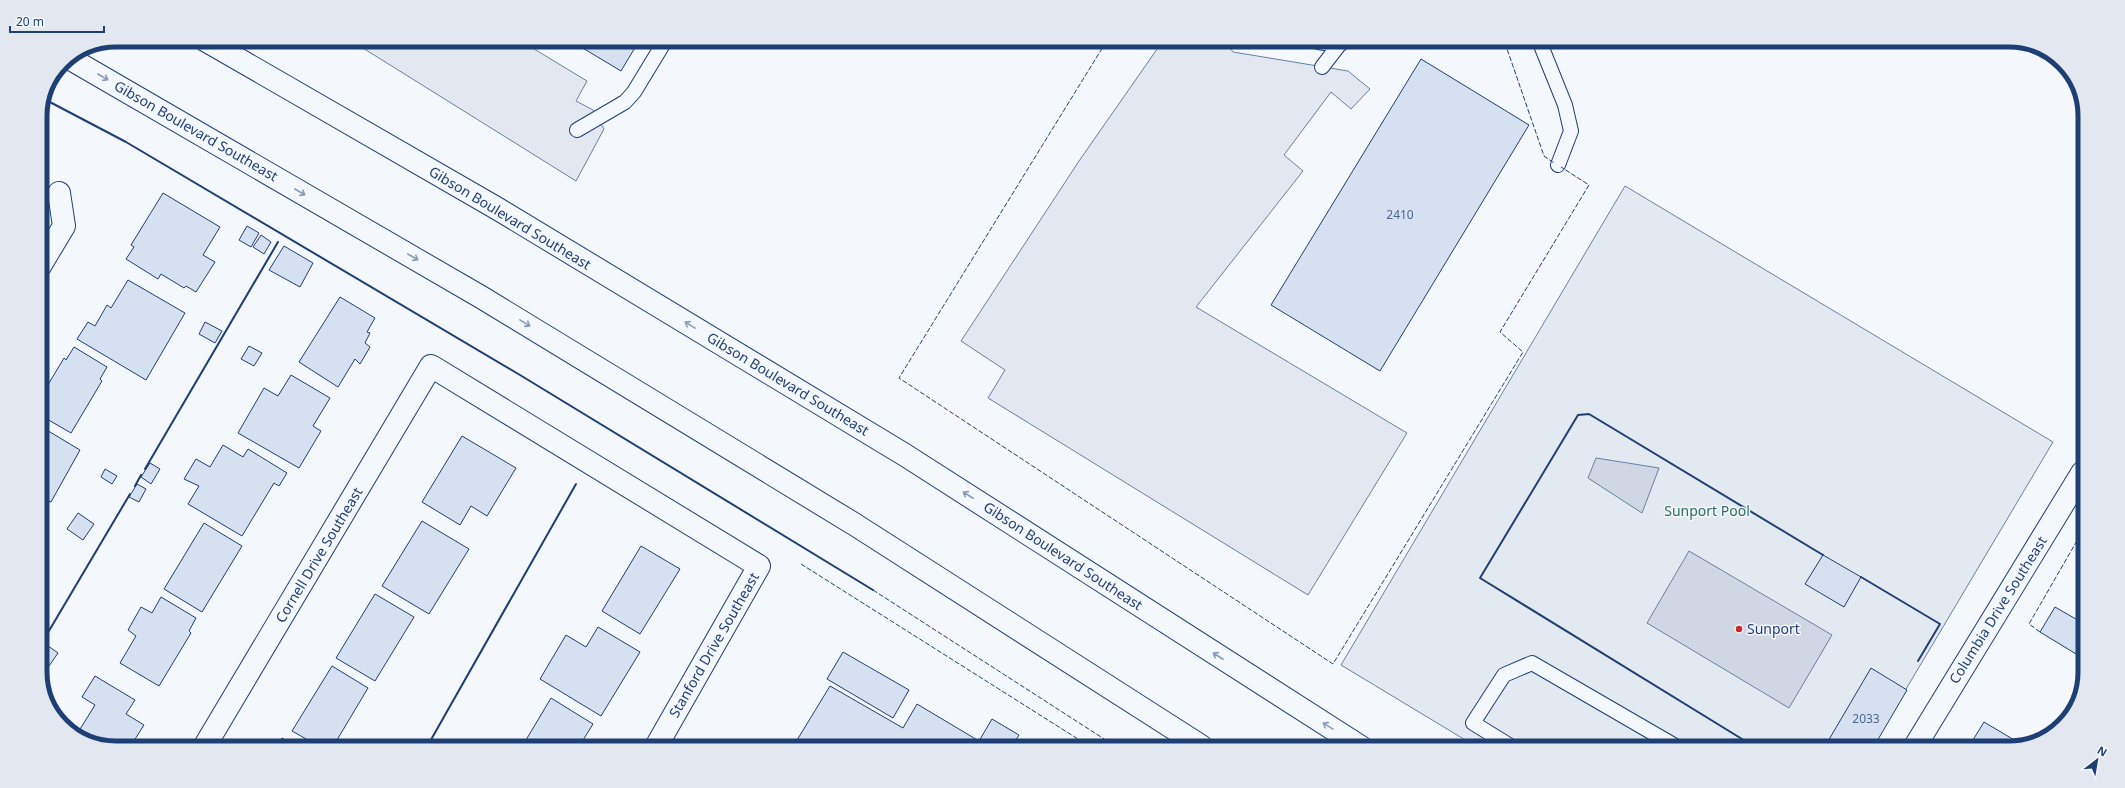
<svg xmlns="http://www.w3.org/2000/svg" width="2125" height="788" font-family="'Noto Sans',sans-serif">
<rect width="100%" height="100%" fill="#f4f7fb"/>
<path fill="#e3e9f0" stroke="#687fa3" d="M1625 186 2053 442 1871 748 1477 747 1341 665Z"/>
<path fill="#e3e8f0" stroke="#687fa3" d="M350 40 521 41 587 81 576 101 593 110 604 129 576 181Z
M1162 42H1226L1233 52 1348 71 1370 89 1351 109 1331 92 1284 155 1303 171 1196 307 1407 433 1308 595 988 398 1005 370 961 341 1079 161Z"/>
<path fill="#cfd7e4" stroke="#687fa3" d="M1596 458 1659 468 1642 513 1588 478Z
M1689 551 1832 635 1789 708 1647 623Z"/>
<path fill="#d5e0f0" stroke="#1d3f73" d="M571 41H639L621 71Z
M1421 59 1529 125 1380 371 1271 305Z
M163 193 220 227 203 255 215 262 196 292 186 286 184 288 161 274 158 279 126 259 134 247 131 245Z
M247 226 259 233 251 247 239 240Z
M261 235 271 242 264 254 253 247Z
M284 246 313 263 300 287 269 270Z
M128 280 185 313 146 380 77 339 88 322 95 326 107 305 111 308Z
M340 297 375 318 367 332 370 333 365 343 370 347 360 364 355 359 338 387 299 362Z
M205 322 222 331 215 343 199 334Z
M249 346 262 353 254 366 241 359Z
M74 347 107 367 100 379 102 381 71 433 40 415V398L64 358 66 360Z
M291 375 330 398 313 426 321 431 299 468 238 433 264 388 278 396Z
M40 426 80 450 51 502 48 501 40 514Z
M462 436 516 468 487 516 471 506 460 525 422 502Z
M223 445 243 457 248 449 287 473 279 486 274 483 242 536 188 504 199 486 184 479 196 459 210 467Z
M150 463 160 469 151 484 141 477Z
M105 469 117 476 112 484 101 477Z
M137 484 146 489 139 502 129 497Z
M78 513 94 524 83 540 67 529Z
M422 521 469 549 429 614 382 586Z
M204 523 242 546 202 612 164 589Z
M641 546 680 569 640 634 602 611Z
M1823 555 1861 577 1844 607 1805 584Z
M375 594 414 617 375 681 336 658Z
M161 597 196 618 189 631 191 633 159 686 120 663 136 636 128 630 141 607 152 613Z
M2055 607 2081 622V657L2040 632Z
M598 627 640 652 601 716 540 679 566 635 586 647Z
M44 643 58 653 49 666 40 661V649Z
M843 652 909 690 893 718 827 679Z
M332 666 368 688 334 745 315 744 292 731Z
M1871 668 1907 690 1873 748H1824Z
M95 676 135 700 126 714 144 725 132 744H92L77 734 95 705 82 697Z
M830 686 903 728 917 704 979 741 992 719 1019 735 1012 746 794 745Z
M551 698 593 724 580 745H523Z
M1984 722 2021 744 2009 748H1968Z
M282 738 292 744H278Z
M1781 740 1793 748H1776Z"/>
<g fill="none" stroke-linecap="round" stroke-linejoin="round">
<g stroke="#1d3f73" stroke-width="16">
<path id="service" d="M1318 42 1339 45 1342 43
M1540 43 1565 105 1571 131 1558 165
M1322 67 1339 45
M577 130 625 102 634 92 665 41
M1512 747 1473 723 1504 675 1532 663 1677 747"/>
</g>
<g stroke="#1d3f73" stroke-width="24">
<path id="minor" d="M40 266 64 226 59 193
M206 744 431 366 759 566 657 745
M1914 748 2082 473"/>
</g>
<g stroke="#1d3f73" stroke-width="24">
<path id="secondary" d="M205 40 498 209 905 455 1361 747
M69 58 481 297 854 524 1201 746"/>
</g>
<use href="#service" stroke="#f4f7fb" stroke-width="14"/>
<use href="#minor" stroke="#f4f7fb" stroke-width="22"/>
<use href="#secondary" stroke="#f4f7fb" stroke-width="22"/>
<path stroke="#1d3f73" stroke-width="1" stroke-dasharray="5 2" stroke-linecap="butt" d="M1106 42 899 378 1333 664 1523 352 1500 332 1589 185 1561 167
M1505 43 1544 156 1554 163
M801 564 1089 746
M873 590 1115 746
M2040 632 2029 624 2082 532"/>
<path stroke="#1d3f73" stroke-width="2" d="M46 100 126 142 520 375 873 590
M145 469 278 242
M135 486 141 475
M1861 577 1940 624 1918 661
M40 646 130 494
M428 745 576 484
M1755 747 1480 578 1578 415 1589 414 1823 555"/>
</g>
<defs><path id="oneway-shaft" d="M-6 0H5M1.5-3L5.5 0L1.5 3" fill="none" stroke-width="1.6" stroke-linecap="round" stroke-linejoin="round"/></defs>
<g stroke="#889bb7">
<use href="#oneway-shaft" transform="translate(103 77) rotate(30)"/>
<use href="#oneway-shaft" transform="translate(300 192) rotate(30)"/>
<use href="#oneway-shaft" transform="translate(413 257) rotate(30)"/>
<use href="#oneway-shaft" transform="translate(525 323) rotate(31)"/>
<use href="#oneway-shaft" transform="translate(690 325) rotate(-149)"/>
<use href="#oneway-shaft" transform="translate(968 495) rotate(-147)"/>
<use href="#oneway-shaft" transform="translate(1218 656) rotate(-147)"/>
<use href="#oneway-shaft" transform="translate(1328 726) rotate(-148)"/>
</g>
<circle fill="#c62828" stroke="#f4f7fb" stroke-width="1.5" cx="1739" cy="629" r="4"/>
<g text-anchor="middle" stroke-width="3" stroke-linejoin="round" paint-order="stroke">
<g font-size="12" fill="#4b6792">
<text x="1400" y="219">2410</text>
<text x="1866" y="723">2033</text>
</g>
<g font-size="14" fill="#1d3f73" stroke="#f4f7fb">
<text transform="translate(196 131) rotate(30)" y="5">Gibson Boulevard Southeast</text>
<text transform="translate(510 218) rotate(31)" y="5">Gibson Boulevard Southeast</text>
<text transform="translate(788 384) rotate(31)" y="5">Gibson Boulevard Southeast</text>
<text transform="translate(319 555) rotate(-59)" y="5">Cornell Drive Southeast</text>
<text transform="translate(1063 556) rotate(33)" y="5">Gibson Boulevard Southeast</text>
<text transform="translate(1998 610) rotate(-58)" y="5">Columbia Drive Southeast</text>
<text transform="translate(714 645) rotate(-60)" y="5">Stanford Drive Southeast</text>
</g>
<g font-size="14" fill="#2c6c60" stroke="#f4f7fb">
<text x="1707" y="516">Sunport Pool</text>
</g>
<g font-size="14" fill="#1d3f73" stroke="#f4f7fb" text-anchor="start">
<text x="1747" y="634">Sunport</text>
</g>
</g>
<path d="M0 0H2125V788H0ZM116 47H2009A69 69 0 0 1 2078 116V672A69 69 0 0 1 2009 741H116A69 69 0 0 1 47 672V116A69 69 0 0 1 116 47Z" fill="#e3e8f0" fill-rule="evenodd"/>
<path fill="none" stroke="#1d3f73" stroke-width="5" d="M116 47H2009A69 69 0 0 1 2078 116V672A69 69 0 0 1 2009 741H116A69 69 0 0 1 47 672V116A69 69 0 0 1 116 47Z"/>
<g transform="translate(2097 760) rotate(31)" stroke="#f4f7fb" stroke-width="3" paint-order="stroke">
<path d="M0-3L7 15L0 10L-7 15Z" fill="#1d3f73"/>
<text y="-6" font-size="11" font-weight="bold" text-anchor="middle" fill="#1d3f73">N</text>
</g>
<path d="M10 26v6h94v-6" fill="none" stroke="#1d3f73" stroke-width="2"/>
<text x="16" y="26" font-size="12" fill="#1d3f73" stroke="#f4f7fb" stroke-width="3" paint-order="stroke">20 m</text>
</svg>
